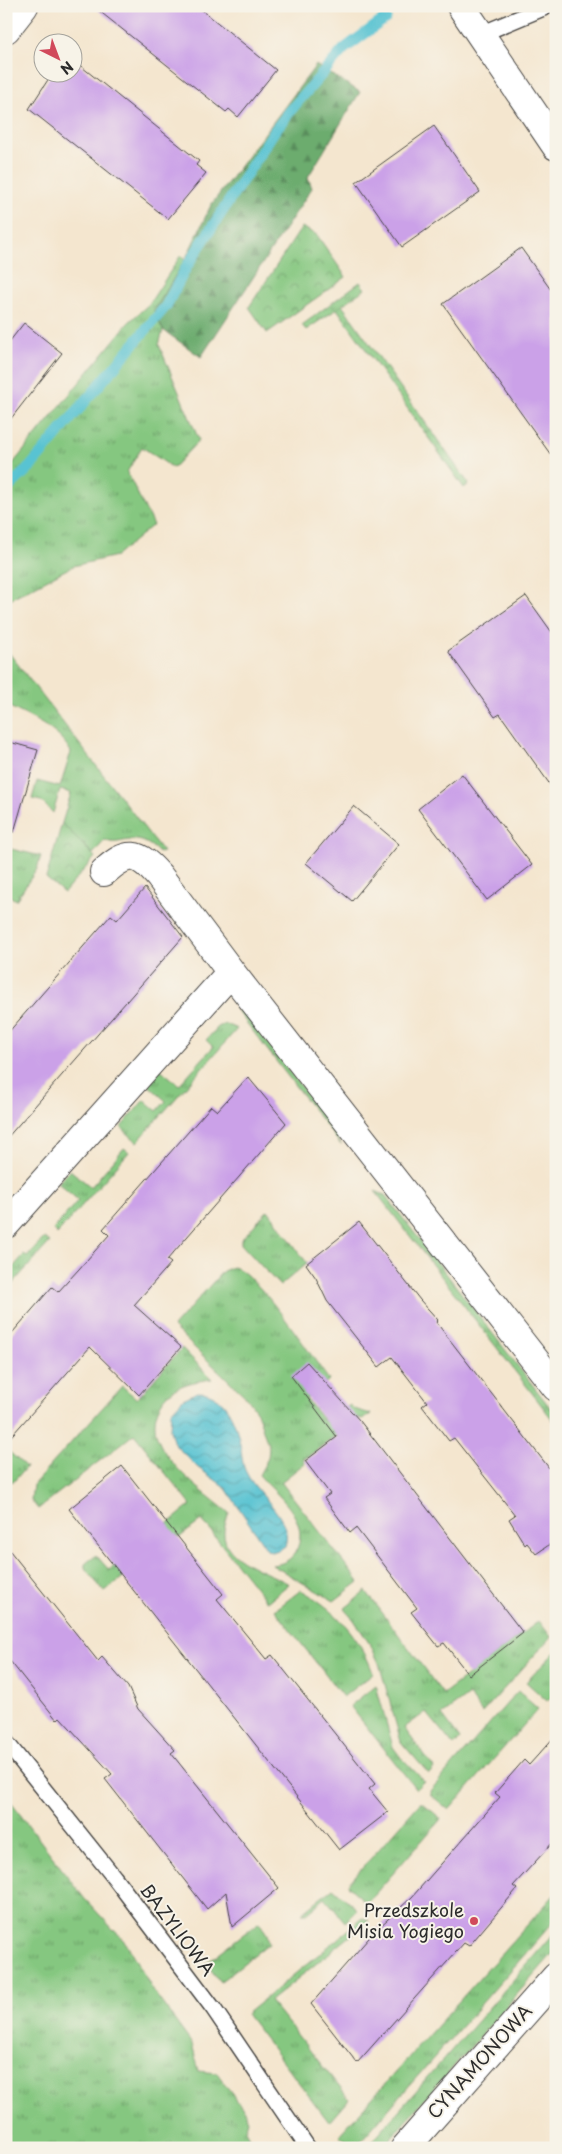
<svg xmlns="http://www.w3.org/2000/svg" width="562" height="2154" font-family="'Playpen Sans',sans-serif">
<defs>
<pattern id="grass-tufts" width="24" height="20" patternUnits="userSpaceOnUse" patternTransform="scale(1.25)"><rect width="24" height="20" fill="#85c780"/><path d="M3 7l-1-3M5 7V3M7 7l1-3M15 17l-1-3M17 17v-4M19 17l1-3" fill="none" stroke="#6da269"/></pattern>
<pattern id="forest-firs" width="22" height="20" patternUnits="userSpaceOnUse" patternTransform="scale(1.25)"><rect width="22" height="20" fill="#6cac6e"/><path d="M5 1l3.5 6h-7zM16 11l3.5 6h-7z" fill="#598c5b"/></pattern>
<pattern id="park-crowns" width="20" height="18" patternUnits="userSpaceOnUse" patternTransform="scale(1.25)"><rect width="20" height="18" fill="#85c780"/><path d="M2 6a3 3 0 1 1 6 0M12 15a3 3 0 1 1 6 0" fill="none" stroke="#6da269"/></pattern>
<pattern id="water-waves" width="16" height="10" patternUnits="userSpaceOnUse" patternTransform="scale(1.25)"><rect width="16" height="10" fill="#58c3d2"/><path d="M0 5q4-4 8 0t8 0" fill="none" stroke="#499fab"/></pattern>
</defs>
<rect width="100%" height="100%" fill="#f7f3e8"/>
<filter id="ink" filterUnits="userSpaceOnUse"><feTurbulence type="fractalNoise" baseFrequency=".02" numOctaves="2"/><feDisplacementMap in="SourceGraphic" scale="10" xChannelSelector="R" yChannelSelector="G"/><feConvolveMatrix kernelMatrix="1 2 1 2 8 2 1 2 1" color-interpolation-filters="sRGB"/></filter>
<filter id="wash" filterUnits="userSpaceOnUse"><feTurbulence type="fractalNoise" baseFrequency=".0096" numOctaves="4" result="noise"/><feDisplacementMap in="SourceGraphic" scale="20" xChannelSelector="R" yChannelSelector="G"/><feGaussianBlur stdDeviation="1.12" result="paint"/><feColorMatrix in="noise" values="0 0 0 0 0 0 0 0 0 0 0 0 0 0 0 0 0 1.4 0 .05"/><feComposite in="paint" operator="in"/></filter>
<g filter="url(#wash)">
<rect width="100%" height="100%" fill="#f4e6cf"/>
<path fill="url(#grass-tufts)" stroke="#587956" d="M181 255 185 260 154 311 163 330 159 345 199 440 173 468 142 447 127 472 153 525 116 556 73 566 6 601V472L128 323 149 304Z
M360 282 365 289 342 305 469 484 464 488 337 309 306 330 302 325Z
M6 649 163 852 159 853C135 827 120 849 105 840L93 854 62 823 71 793 60 790 53 813 41 801 32 799 37 781 60 787 71 752C58 728 30 718 6 705Z
M11 849 41 856 37 869 16 900 6 894V851L10 852Z
M235 1008 247 1016 335 1130 341 1145Z
M225 1024 237 1029 139 1140 137 1142 121 1127 144 1100 157 1111 166 1101 146 1083 159 1068 179 1085 213 1047 206 1040 218 1027Z
M124 1148 129 1152 57 1234 53 1230 78 1200 58 1183 70 1170 91 1187Z
M375 1191 385 1195 389 1200 556 1415V1424Z
M268 1210 307 1263 280 1286 241 1244V1240Z
M44 1238 50 1242 6 1291V1275L24 1255 27 1257Z
M233 1267C255 1270 313 1358 329 1380L306 1399 325 1422 350 1405 354 1409 371 1414 362 1419 360 1418 303 1460 305 1463 281 1482 359 1582 334 1601 272 1565C283 1564 292 1560 297 1549 310 1519 277 1495 259 1475L268 1458 269 1448 257 1412 247 1398 173 1327 223 1271Z
M182 1348 212 1379C192 1382 174 1384 162 1402 133 1445 201 1489 229 1513 226 1521 222 1531 225 1540 230 1562 271 1573 289 1584L267 1602 202 1520 180 1537 177 1535 104 1592 85 1568V1564L96 1555 109 1570 191 1505 134 1434 38 1509 31 1500 33 1485 122 1386 137 1399Z
M6 1449 26 1467 15 1480 6 1484Z
M301 1590C335 1609 360 1636 373 1673L343 1697 275 1610Z
M366 1591 443 1694 539 1621 551 1637 482 1713 469 1695 442 1715 460 1739 454 1746 426 1712 404 1728 434 1768 429 1774 401 1742 379 1663 371 1646 354 1620 344 1609Z
M556 1651V1693L547 1701 526 1682Z
M376 1685 393 1747 399 1755 424 1781 416 1789 350 1706Z
M518 1691 538 1709 449 1810 431 1795 430 1791Z
M6 1796 84 1898 126 1943 154 1992 192 2044 199 2071 217 2073 244 2110 248 2120 245 2130 255 2148H6Z
M420 1803H423L441 1819 367 1903 349 1887 348 1884Z
M333 1888 357 1909 356 1912 345 1922 325 1898 307 1913H302Z
M556 1893V1919L358 2144H351L339 2135Z
M363 1918 369 1921 270 2001 349 2099 329 2122 246 2014Z
M259 1922 267 1934 269 1943 220 1982 206 1963Z
M556 1931V1950L383 2147 366 2148Z"/>
<path fill="url(#forest-firs)" stroke="#4c6c4c" d="M316 65 360 92 308 177 312 188 201 357 163 330 154 311 185 260 211 205Z"/>
<path fill="url(#park-crowns)" stroke="#587956" d="M302 227 317 235 346 277 267 333 249 307Z
M62 823 95 857 64 893 46 878Z"/>
<path fill="url(#water-waves)" stroke="#42777e" d="M198 1392C225 1392 236 1421 240 1444 242 1454 242 1466 247 1474 258 1496 294 1519 285 1546L279 1550 271 1552 267 1550 225 1487 197 1467 174 1444 170 1430 171 1412 183 1399Z"/>
<g fill="none" stroke-linecap="round" stroke-linejoin="round">
<path stroke="#58c3d2" stroke-width="11" d="M6 490 30 467 166 306 187 266 275 130 295 105 344 49 386 18"/>
</g>
<g id="blocks">
<path fill="#cba1e8" d="M93 6H197L276 70 238 117 229 109 226 112Z
M72 59 199 161 196 165 206 173 168 219 29 109 53 72H72Z
M434 126 480 192 402 247 356 182Z
M521 248 556 297V462L443 304Z
M24 323 62 353 6 425V346Z
M526 596 556 638V793L500 714 495 717 448 651Z
M6 741 38 750 14 832 6 831Z
M462 774 532 865 487 900 418 809Z
M354 806 399 844 352 901 306 863Z
M145 888 183 937 6 1139V1035L111 915 117 920Z
M248 1077 286 1123 167 1260 171 1263 134 1305 181 1347 139 1395 90 1347 6 1442V1340L52 1287 58 1292 79 1269 109 1235 103 1229 211 1106 217 1111Z
M359 1222 420 1300 438 1320 436 1322 556 1477V1540L536 1554 527 1543 525 1545 509 1519 515 1515 454 1438 449 1441 422 1406 427 1402 392 1357 379 1367 327 1301 316 1278 306 1264Z
M307 1362 360 1421 523 1633 469 1675 444 1643 438 1646 411 1612 417 1608 356 1528 350 1533 324 1498 330 1494 305 1461 337 1437 291 1376Z
M122 1466 223 1594 217 1599 266 1659 272 1655 375 1784 369 1789 388 1812 339 1850 69 1509Z
M6 1546 98 1661 102 1657 128 1687 138 1709 175 1750 171 1753 279 1888 232 1927 226 1892 207 1909 105 1779 112 1774 60 1717 57 1720 6 1656Z
M556 1735V1839L513 1886 517 1889 469 1946 464 1943 357 2063 311 2004 376 1930 412 1897 500 1797 495 1793 524 1760 529 1765Z"/>
</g>
</g>
<g filter="url(#ink)">
<use href="#blocks" fill-opacity="0" stroke="#494744" stroke-width="1"/>
<g fill="none" stroke-linecap="round" stroke-linejoin="round">
<g stroke="#494744" stroke-width="18">
<path id="service" d="M479 35 548 6
M6 1742 114 1877 213 2008 308 2148"/>
</g>
<g stroke="#494744" stroke-width="30">
<path id="minor" d="M461 6 556 146
M6 29 24 6
M104 872C128 850 138 852 159 876L231 972 556 1387
M6 1224 231 972
M405 2148 556 1977"/>
</g>
<use href="#service" stroke="#fff" stroke-width="15"/>
<use href="#minor" stroke="#fff" stroke-width="28"/>
</g>
</g>
<circle fill="#d1495b" stroke="#f7f3e8" stroke-width="2" cx="474" cy="1921" r="5"/>
<g text-anchor="middle" stroke-width="4" stroke-linejoin="round" paint-order="stroke">
<g font-size="18" fill="#2b2b2b" stroke="#f7f3e8" text-anchor="end">
<text x="464" y="1917">Przedszkole<tspan x="464" dy="21">Misia Yogiego</tspan></text>
</g>
<g font-size="18" fill="#2b2b2b" stroke="#f7f3e8">
<text transform="translate(177 1930) rotate(53)" y="6">BAZYLIOWA</text>
<text transform="translate(480 2062) rotate(-48)" y="6">CYNAMONOWA</text>
</g>
</g>
<rect width="562" height="2154" fill="none" stroke="#f7f3e8" stroke-width="25"/>
<g transform="translate(58 58) rotate(138)"><circle r="24" fill="#f7f3e8" stroke="#a5a39c"/>
<path d="M0-4L9 19L0 12L-9 19Z" fill="#d1495b"/>
<text y="-8" font-size="14" font-weight="bold" text-anchor="middle" fill="#2b2b2b">N</text>
</g>
</svg>
